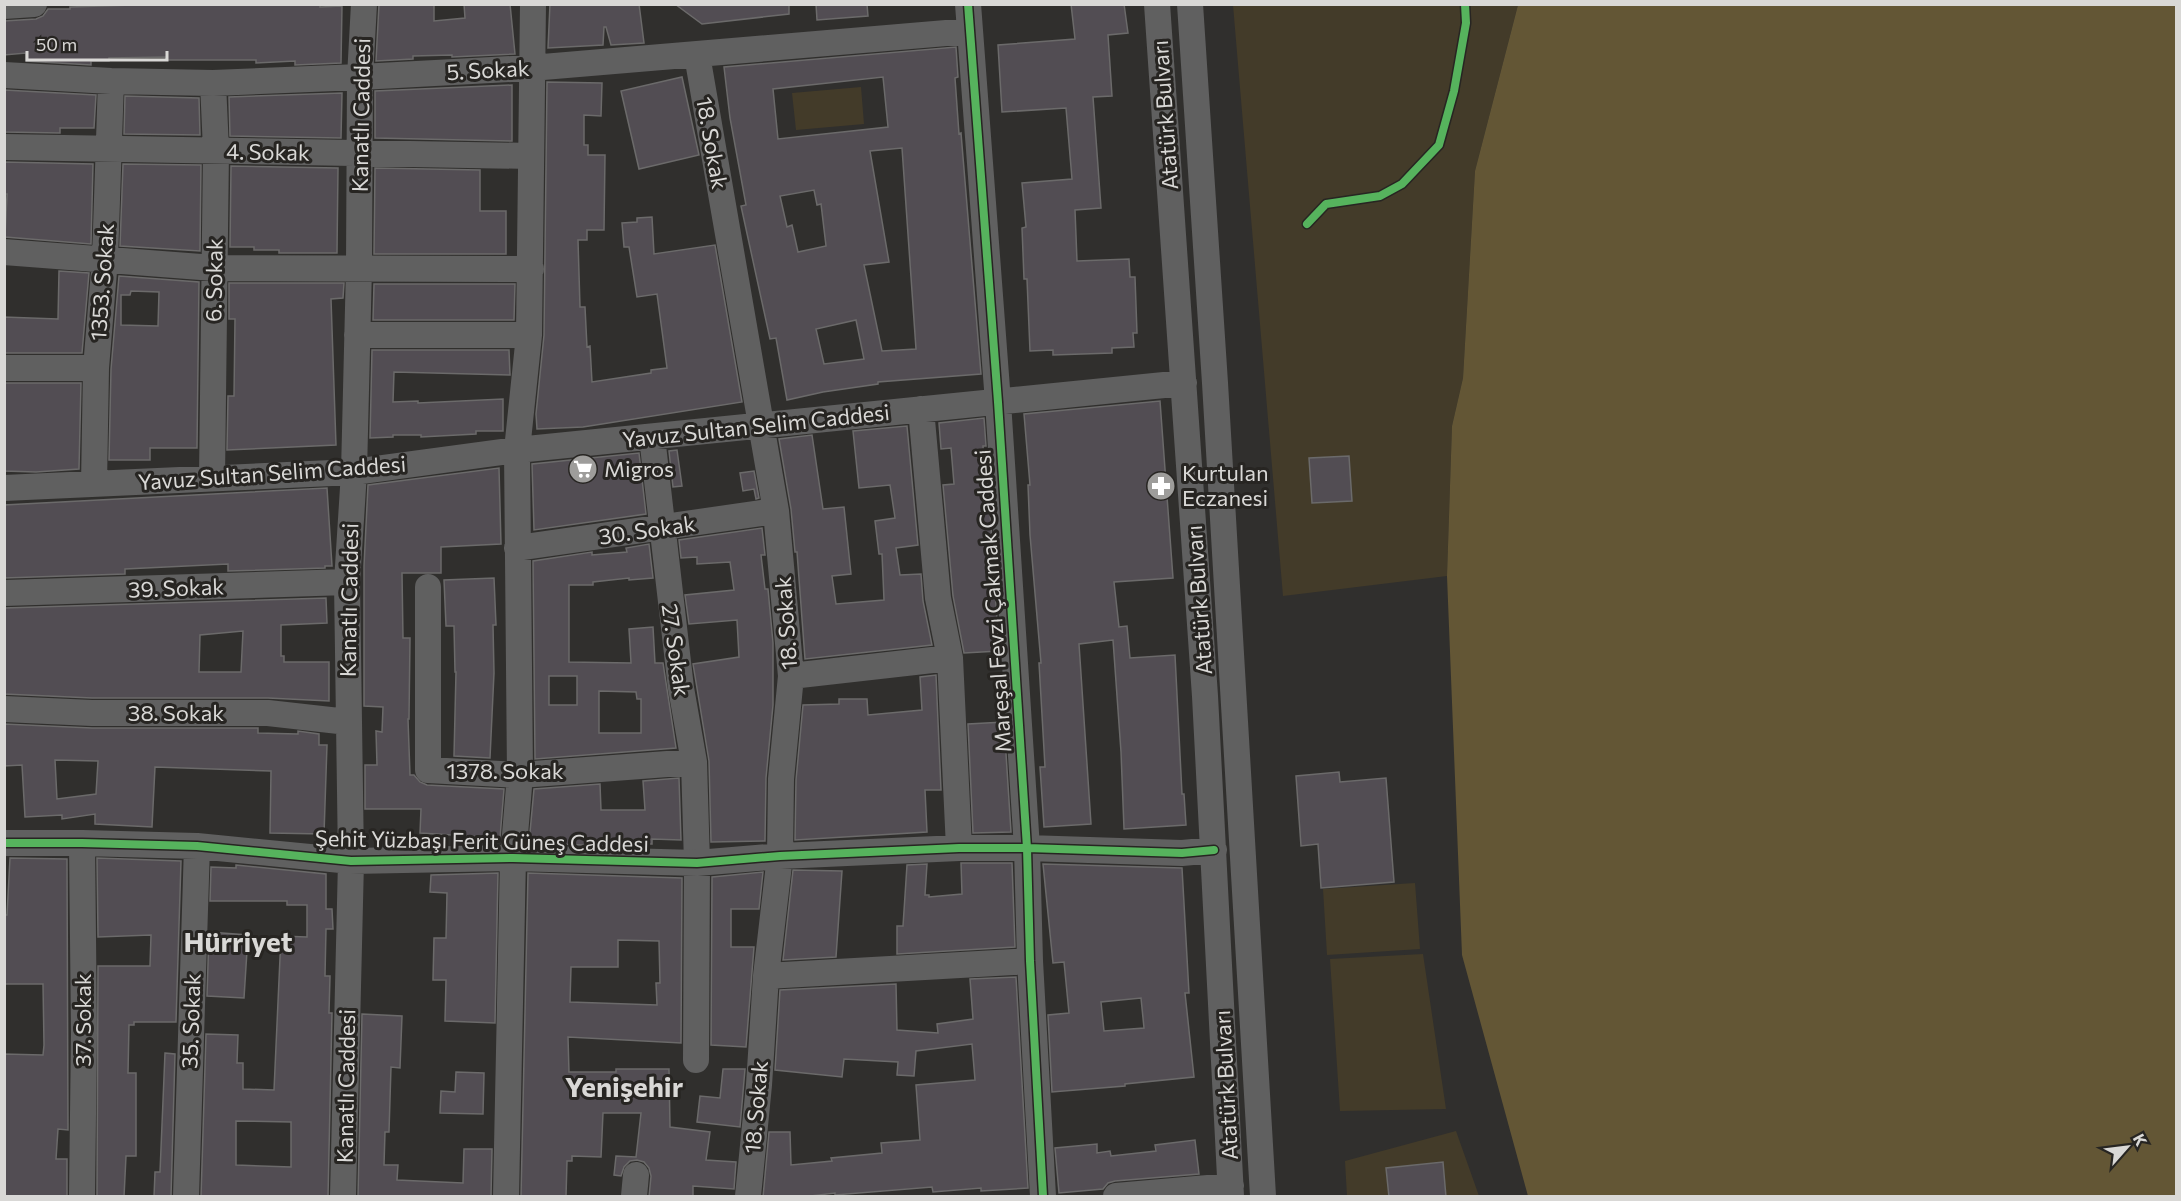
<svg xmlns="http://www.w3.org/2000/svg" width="2181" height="1201" font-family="Commissioner,sans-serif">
<rect width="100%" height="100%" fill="#302f2d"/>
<path fill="#433b29" d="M1233 5H1518L1475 171 1463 378 1452 426 1447 576 1283 596Z
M861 87 864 124 796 130 792 93Z
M1415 883 1420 949 1327 955 1323 889Z
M1423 954 1446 1109 1340 1111 1330 959Z
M1456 1131 1479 1196H1347L1345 1161Z"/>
<path fill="#635635" d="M1518 5H2176V1196H1528L1462 955 1447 576 1452 426 1463 378 1475 171Z"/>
<path fill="#524d53" stroke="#6b6a6a" stroke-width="1.5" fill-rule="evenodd" d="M165 4H320V7L342 6 341 63 295 65V61L256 63V60H166V57L109 58V61H91V65L26 61V53L4 55V21L36 19 43 16 48 9H70V7Z
M379 4H434V21L465 18 464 4H510L515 54 452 57V55L413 56V59L376 61Z
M550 4H639L644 43 611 45 606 27H604L603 45 548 48Z
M675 4H789V14L702 24Z
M816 4H867L868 16 817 20Z
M1071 4H1124L1128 33 1108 35 1112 96 1093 97 1101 208 1075 210 1077 261 1129 259 1130 277H1135L1137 333H1133L1134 347 1112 348V353L1053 355V350L1030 351 1027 279H1024L1022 228 1026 227 1022 183 1072 179 1066 108 1002 112 998 45 1075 39Z
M956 47 958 77 955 78 959 134 961 133 981 374 878 382V384L823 392 787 400 776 338 770 339 741 206 746 205 730 118 724 67ZM883 77 888 127 778 139 773 89ZM902 148 916 349 882 351 864 265 889 262 870 151ZM814 190 817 205 821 204 826 246 798 252 792 225 787 227 780 196ZM856 320 864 359 824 364 816 329Z
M682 77 699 155 639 169 621 91Z
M547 82 602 83 601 116 584 115V145H588V155H605L604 230H587V240H578L580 307H585L587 347 590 346 592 382 651 373V370L667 368 657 294 637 297 629 247H624L622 223 637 222V218L652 217 654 254 715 245 742 402 583 427 537 429 536 414 544 335Z
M512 85V141L375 138V91Z
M4 90 96 95 94 128H60V133L4 132Z
M342 93 341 138 230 136 229 97Z
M125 96 199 98 200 135 124 134Z
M4 162 93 164 91 244 5 237 7 194H4Z
M123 164 201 165 200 251 120 246Z
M231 166 338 168 337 253H279V250H254V247H230Z
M375 168 480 170V211H506V254H374Z
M59 271 89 273 82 353H4V317L58 319Z
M119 276 199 282 197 448H150V460H109L111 369ZM131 291 159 292 158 326 121 325V295H130Z
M229 283H344L343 298 331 299 336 445 227 450 228 396H234L235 319H229Z
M374 284H515L514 320H373Z
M372 350H509L510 375 394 372 393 402 418 401V403L503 399V431H476V434L421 437V435H393V437L370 438Z
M4 383H81L79 469 36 472 4 471Z
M1160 401 1173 578 1114 582 1119 627 1127 626 1130 658 1175 655 1182 794H1184L1186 825 1124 829 1121 752 1113 640 1079 644 1091 824 1044 827 1040 767H1045L1039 663H1041L1030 535 1028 485H1030L1024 414Z
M984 418 986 446H983L985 481 988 480 999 651 964 653 953 596 943 485 954 484 951 448 941 449 939 423Z
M907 426 918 545 896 548 900 575 921 574 923 601 932 645 805 659 797 552H795L791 509 779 439 812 435 823 509 844 507 851 574 832 576 836 604 884 600 882 554H879L875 521 895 518 890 485 859 488 853 431Z
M677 450 682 486 673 487 669 451Z
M639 453 646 514 534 530 532 464Z
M1349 456 1352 501 1312 503 1309 458Z
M499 468 501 544 441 547V573H402L403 638H410L409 719H408L410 775H414L420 782 427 785 504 789 500 838 420 833 421 809H365V765H377L376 731 382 732 383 707 364 706V566L368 485Z
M754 471 759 498 756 499 754 489 743 491 740 473Z
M327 488 332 566H325V568L228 571V564L125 569V574L4 578V505Z
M762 528 765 555H761L765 589H768L773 643V705L766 778 765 841 711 842 709 761 693 664 739 657 737 620 689 624 685 595 734 590 730 562 697 564V557L681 558 679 540Z
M649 544 653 578 629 580V578L593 582V585H569V662L631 663 629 629 653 627 655 663H663L676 748 535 759 533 561 592 552V555L627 552 626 548ZM549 676H577V705H549ZM599 691 636 692 637 699H641V733H599Z
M494 578 496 625H493L494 673 490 758 454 756 456 672H455L454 626H446L444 580Z
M326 598 327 623 281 625V656H284V662H329V701L268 698H92L4 694V608ZM243 631 241 672H199L200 635Z
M936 675 941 790H925L927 832 795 840 796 780 803 705 839 704V699H867L868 715 922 710 920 677Z
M1004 722 1011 832 973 833 968 724Z
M4 724 92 728H258V733L298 734V731L319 734V745H327L324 834 270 833 271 771 155 767 152 827 95 824V814L62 819V815L25 817 22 765 4 766ZM55 760 98 761 96 794 57 799Z
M1339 772 1340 782 1386 778 1394 882 1321 888 1318 844 1301 846 1296 776Z
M679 778 681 840 652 839V844H611V846L529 843 534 789 600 784 601 810H645L643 781Z
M10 858 67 859 68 1130 58 1129 56 1159H67V1197H4V1054L43 1055 44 1045 43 984H4V915H7Z
M97 858 181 861 176 1022H134V1025H129L128 1073H136V1156H126L124 1197H97L98 966H150L151 935 98 937Z
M961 863H1012L1015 947 897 954V926H903L907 865 927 864 925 895H929V897L962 894Z
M1043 864 1182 868 1189 993H1185L1194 1077 1125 1084V1086L1052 1092 1048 1015 1069 1013 1064 962 1053 963ZM1141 998 1144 1028 1104 1031 1101 1002Z
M236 865 326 874V909H332L333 929H326L325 976H330L329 1013H332L328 1197H201L206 1034 238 1035 237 1063H243V1089L274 1090 281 936 307 937V905H287V901H210L211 867 236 868ZM236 1121 291 1122V1167L236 1165Z
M793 870 842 871 836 957 783 960Z
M763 872 759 909H731V947H754L746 1047 711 1045 712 877Z
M498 873 495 1023 445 1021 446 980H433L434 938H446L447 893 430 892 431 875Z
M528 873 682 878 681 1043 568 1037 569 1072H616V1069H669L670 1127 710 1132 706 1160 736 1162 734 1189 693 1186V1197H649L651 1176 649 1168 644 1162 637 1160 630 1161 624 1167 621 1176 614 1175 616 1156 636 1157 641 1113H603L601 1157 572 1156V1161H567L566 1197H521ZM618 940 659 941 660 983H656L657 1005 570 1002 571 967H618Z
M209 932 248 935 244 998 207 996Z
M1016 977 1028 1188 981 1191V1188L933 1192 932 1187 835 1195V1193L802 1197H763L769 1132H790L791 1165 832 1161 831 1158 882 1153 881 1143 920 1140 916 1085 975 1080 972 1044 916 1051 914 1076 897 1075 898 1062 844 1059 842 1077 775 1070 780 990 896 984 897 1030 938 1033 937 1024 973 1019 970 979Z
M362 1014 402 1016 400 1068 391 1067 389 1132H385L384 1165H398L397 1180 463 1183 464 1149H492L491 1197H358Z
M165 1053 175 1054 171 1197H154L155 1172H160Z
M723 1069H745L740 1127 697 1122 700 1096 720 1098Z
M456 1072 484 1073 483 1114 440 1113 441 1091 455 1092Z
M1195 1140 1199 1174 1115 1181 1108 1183 1103 1189 1059 1193 1055 1148 1097 1144V1153L1110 1151 1111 1156 1156 1151 1155 1145Z
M1443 1162 1446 1197H1389L1386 1168Z"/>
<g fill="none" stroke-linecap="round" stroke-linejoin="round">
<path stroke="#606060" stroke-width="26" d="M968 4 998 402 1027 848 1030 961 1043 1196
M1157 4 1205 696 1231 1196
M1190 4 1215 383 1263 1196
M4 6 34 4
M697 55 776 511 791 676 781 779 780 856 766 976 759 1085 748 1196
M4 75 111 81 213 83 360 77 531 68 970 31
M4 147 531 156
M4 252 214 268 531 269
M357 335H529
M4 368H96
M921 409 938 598 950 658 959 848
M652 437 681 688 694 762 697 863 696 1060
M212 478 216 150 213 83
M94 484 96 368 105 259 111 81
M4 488 354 472 517 450 1184 383
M517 548 776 511
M428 587V770L520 775 694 762
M4 593 347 582
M791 676 950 658
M4 709 92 713H268L348 722
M4 843H82L197 846 351 861 513 858 697 863 780 856 959 848H1027L1182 853 1214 850
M766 976 1030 961
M82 1196 84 1033 82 843
M186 1196 197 846
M343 1196 351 861 347 582 354 472 359 267 360 77 364 4
M506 1196 513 858 520 775 517 450 529 335 533 4
M634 1196 636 1175
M1116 1196 1231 1186"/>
<g stroke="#272522" stroke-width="11">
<path id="cycleway" d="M968 4 998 402 1027 848 1030 961 1043 1196
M1307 224 1326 204 1380 196 1402 184 1439 145 1454 91 1466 23 1465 4
M4 843H82L197 846 351 861 513 858 697 863 780 856 959 848H1027L1182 853 1214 850"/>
</g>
<use href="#cycleway" stroke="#56b35d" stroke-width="8"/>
</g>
<defs>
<g id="supermarket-disc" transform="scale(1.5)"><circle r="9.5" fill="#9e9d9b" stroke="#272522"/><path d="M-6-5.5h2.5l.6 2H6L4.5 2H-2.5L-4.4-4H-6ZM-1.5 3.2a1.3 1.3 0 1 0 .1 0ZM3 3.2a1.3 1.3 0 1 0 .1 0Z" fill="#fff"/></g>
<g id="pharmacy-disc" transform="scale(1.5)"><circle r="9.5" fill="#9e9d9b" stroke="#272522"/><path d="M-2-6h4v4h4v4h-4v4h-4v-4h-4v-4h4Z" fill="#fff"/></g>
</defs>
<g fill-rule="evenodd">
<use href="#supermarket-disc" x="583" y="469"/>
<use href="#pharmacy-disc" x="1161" y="486"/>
</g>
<g text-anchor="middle" stroke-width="6" stroke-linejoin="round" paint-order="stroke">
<g font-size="22" fill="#d9d8d6" stroke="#272522">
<text transform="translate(488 70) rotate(-3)" y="8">5. Sokak</text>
<text transform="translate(361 115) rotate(-89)" y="8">Kanatlı Caddesi</text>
<text transform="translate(1165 115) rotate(-94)" y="8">Atatürk Bulvarı</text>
<text transform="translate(712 143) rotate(80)" y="8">18. Sokak</text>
<text transform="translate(268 152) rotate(1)" y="8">4. Sokak</text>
<text transform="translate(214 280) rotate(-89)" y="8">6. Sokak</text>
<text transform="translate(102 282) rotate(-86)" y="8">1353. Sokak</text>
<text transform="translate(756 426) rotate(-6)" y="8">Yavuz Sultan Selim Caddesi</text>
<text transform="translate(272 473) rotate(-4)" y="8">Yavuz Sultan Selim Caddesi</text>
<text transform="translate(647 530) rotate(-8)" y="8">30. Sokak</text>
<text transform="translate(176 588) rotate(-2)" y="8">39. Sokak</text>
<text transform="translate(349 600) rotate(-89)" y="8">Kanatlı Caddesi</text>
<text transform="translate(1199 600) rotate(-94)" y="8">Atatürk Bulvarı</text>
<text transform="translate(993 601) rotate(-94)" y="8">Mareşal Fevzi Çakmak Caddesi</text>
<text transform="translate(786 623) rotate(-94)" y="8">18. Sokak</text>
<text transform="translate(676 650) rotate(82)" y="8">27. Sokak</text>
<text x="176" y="721">38. Sokak</text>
<text x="505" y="779">1378. Sokak</text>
<text transform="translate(482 841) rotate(1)" y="8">Şehit Yüzbaşı Ferit Güneş Caddesi</text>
<text transform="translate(83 1020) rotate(-90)" y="8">37. Sokak</text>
<text transform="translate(191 1021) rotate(-88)" y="8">35. Sokak</text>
<text transform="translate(1226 1085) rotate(-93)" y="8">Atatürk Bulvarı</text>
<text transform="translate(346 1086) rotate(-89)" y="8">Kanatlı Caddesi</text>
<text transform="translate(756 1107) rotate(-85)" y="8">18. Sokak</text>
</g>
<g font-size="22" fill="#d9d8d6" stroke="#272522" text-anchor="start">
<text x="604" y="477">Migros</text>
<text x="1182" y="481">Kurtulan<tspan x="1182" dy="25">Eczanesi</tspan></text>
</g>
<g font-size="28" font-weight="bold" fill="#d9d8d6" stroke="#272522">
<text x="238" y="952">Hürriyet</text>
<text x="624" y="1097">Yenişehir</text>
</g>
</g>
<rect width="2181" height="1201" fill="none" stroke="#d9d8d6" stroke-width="12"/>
<g transform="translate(2127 1147) rotate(62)" stroke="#272522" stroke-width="4.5" paint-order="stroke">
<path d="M0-4.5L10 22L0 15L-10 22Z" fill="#d9d8d6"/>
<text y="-9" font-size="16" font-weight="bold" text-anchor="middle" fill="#d9d8d6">K</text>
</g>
<path d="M27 51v9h140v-9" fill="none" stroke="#d9d8d6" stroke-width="3"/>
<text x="36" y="51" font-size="18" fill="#d9d8d6" stroke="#272522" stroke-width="4.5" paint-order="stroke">50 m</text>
</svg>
